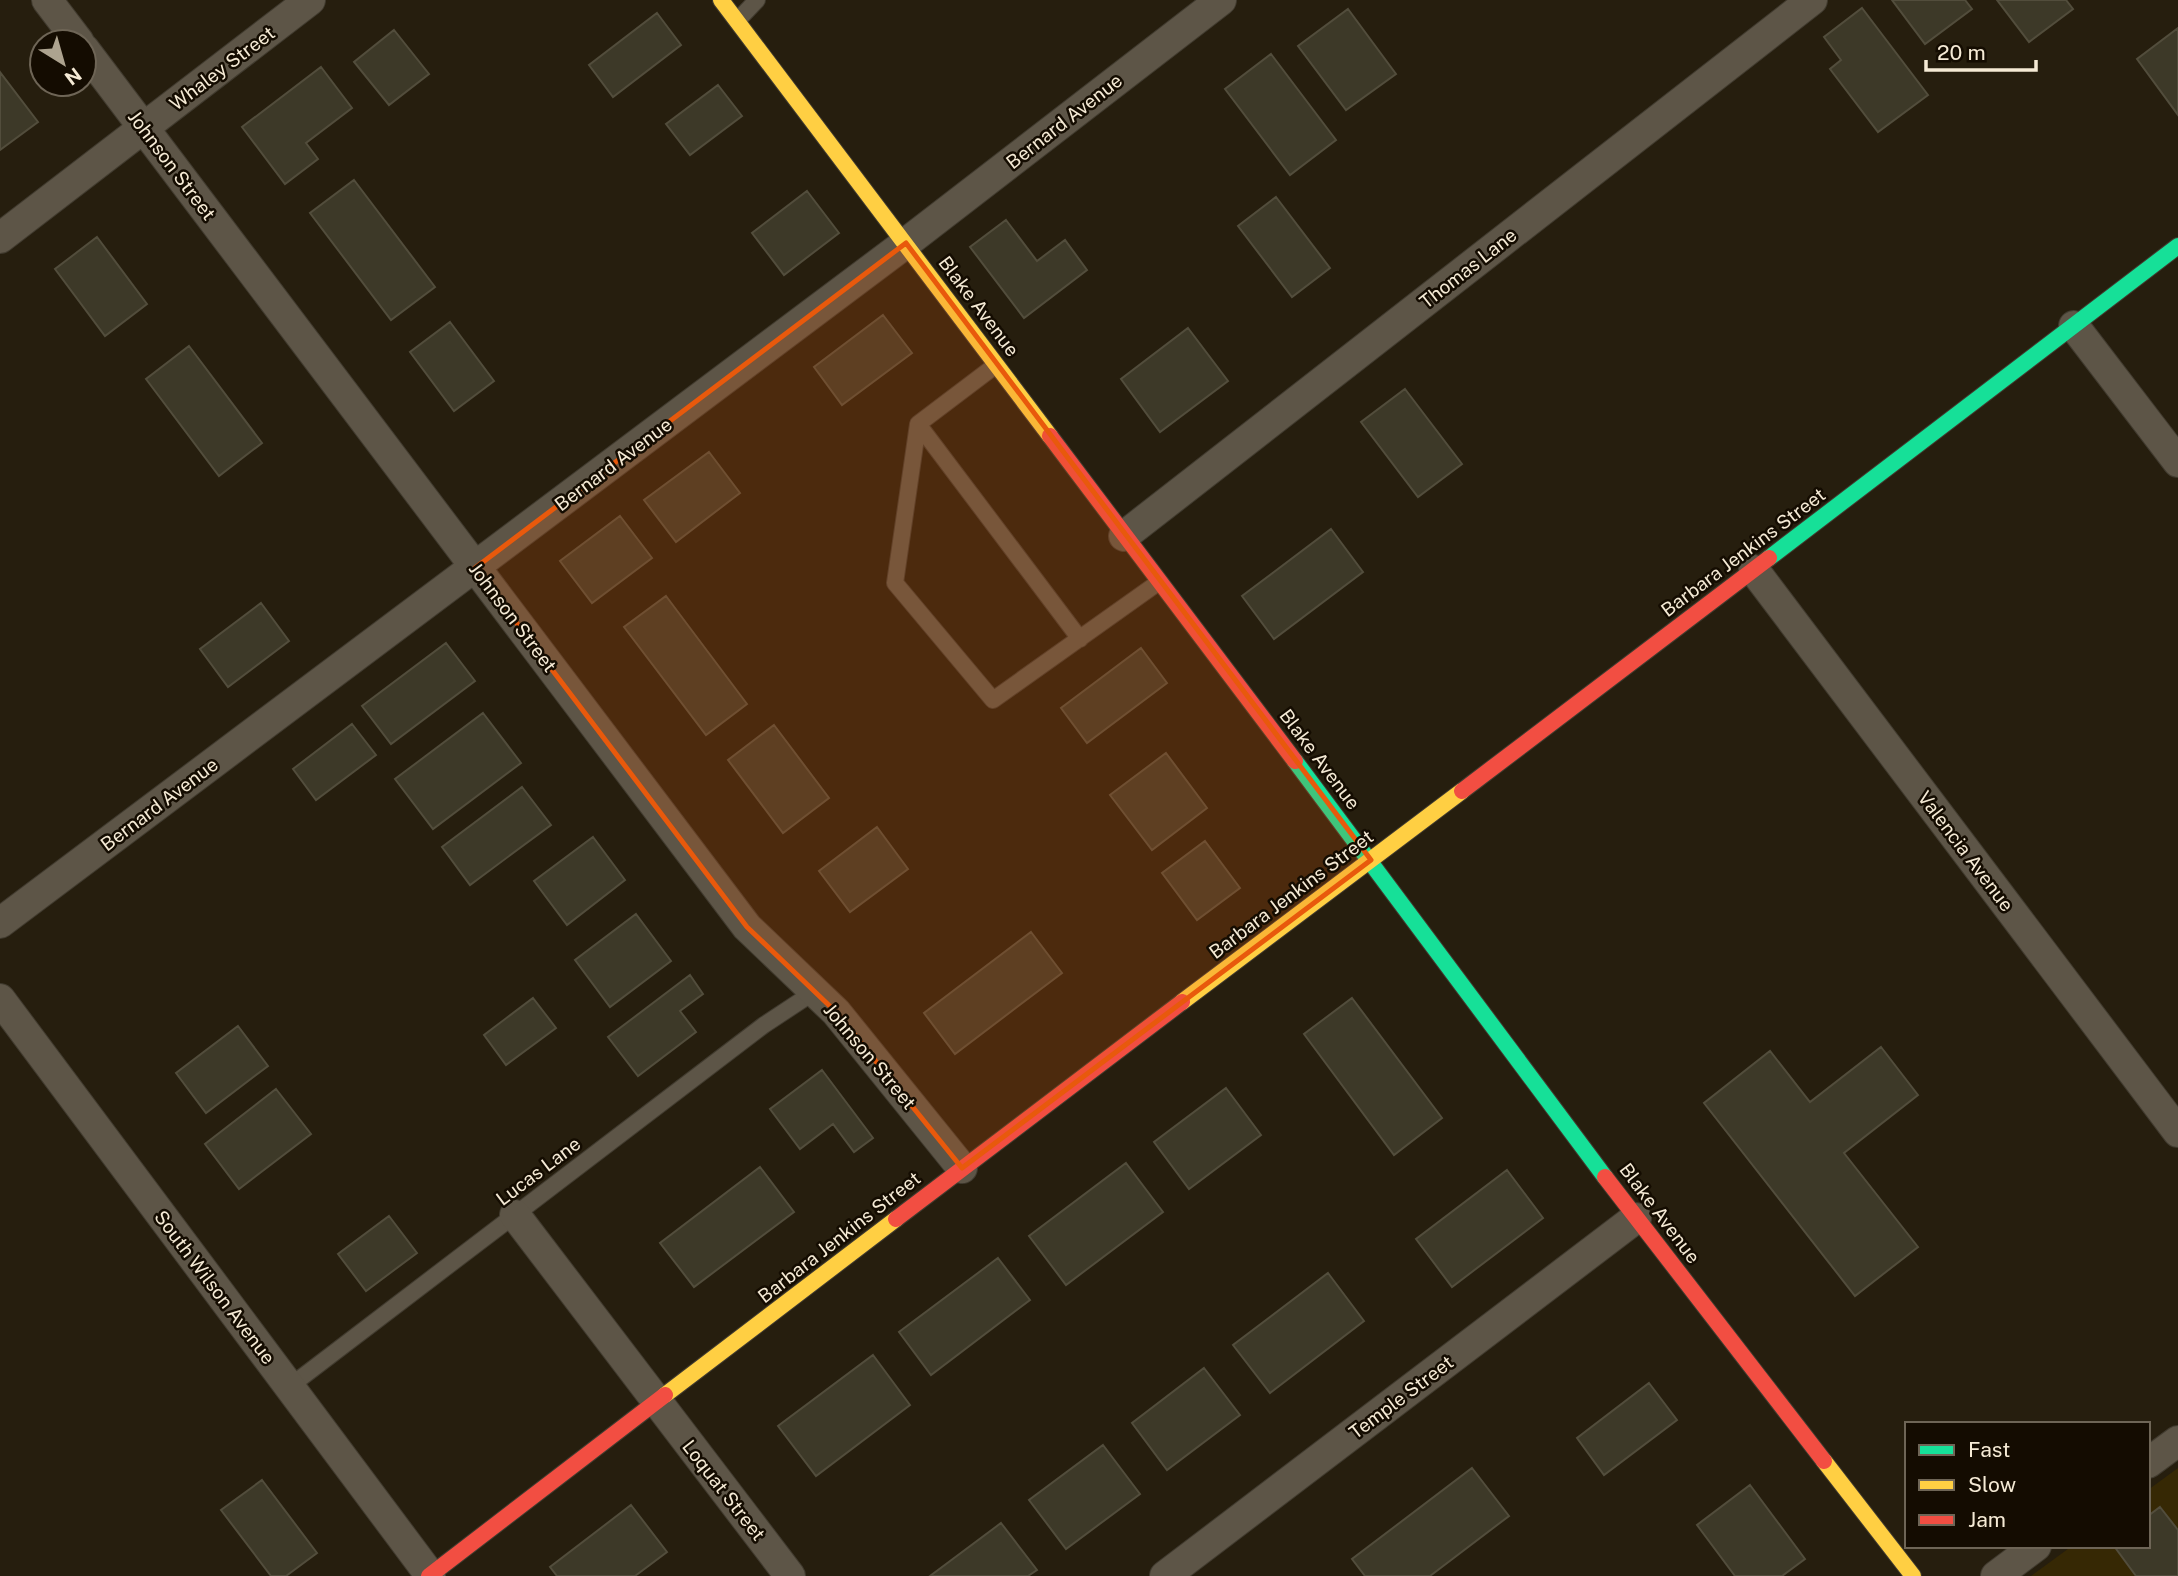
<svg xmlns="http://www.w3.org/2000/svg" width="2178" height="1576" font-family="'Public Sans',sans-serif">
<rect width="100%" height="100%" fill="#261e0e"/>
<path fill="#362804" d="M2178 1468V1576H2031L2072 1546H2148V1490Z"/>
<path fill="#3d3928" stroke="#524d3c" stroke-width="2" d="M1892 0H1965L1972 9 1925 44Z
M1997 0H2066L2073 9 2029 42Z
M1862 8 1928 95 1878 132 1830 69 1841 60 1824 37Z
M1348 9 1396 74 1346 110 1298 46Z
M657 13 681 45 613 97 589 65Z
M2178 28V115L2137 59Z
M394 30 429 74 389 105 354 62Z
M1271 54 1336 140 1290 175 1225 89Z
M321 67 352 108 306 143 318 159 285 184 242 127Z
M0 72 38 122 0 150Z
M718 85 742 116 690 155 666 124Z
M354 180 435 287 391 320 310 213Z
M807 191 839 233 784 275 752 233Z
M1276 197 1330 268 1292 297 1238 226Z
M1006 220 1037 261 1065 240 1087 270 1024 318 970 247Z
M97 237 147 304 105 336 55 269Z
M883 315 912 353 842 405 814 367Z
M450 322 494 381 454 411 410 352Z
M1188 328 1228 381 1160 432 1121 379Z
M189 346 262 443 219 476 146 379Z
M1405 389 1462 464 1418 497 1361 422Z
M709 452 740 493 676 542 644 500Z
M620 516 652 558 592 603 560 561Z
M1331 529 1363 572 1274 639 1242 596Z
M666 596 747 704 706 735 624 627Z
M261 603 289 641 228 687 200 649Z
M446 643 475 681 391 744 362 706Z
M1141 648 1167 683 1087 743 1061 708Z
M483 713 521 763 433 829 395 779Z
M352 724 376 755 316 800 293 769Z
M774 725 829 798 783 833 728 760Z
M1166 753 1207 808 1152 850 1110 795Z
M522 787 551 825 470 885 442 847Z
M877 827 908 869 850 912 819 871Z
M593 837 625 880 567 925 534 881Z
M1205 841 1240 888 1197 920 1162 873Z
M636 914 671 961 610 1007 575 960Z
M1031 932 1062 973 955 1054 924 1013Z
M690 975 703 994 680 1011 696 1032 638 1076 608 1037Z
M533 998 556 1028 506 1065 484 1035Z
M1352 998 1442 1118 1394 1155 1304 1034Z
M238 1026 268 1066 206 1113 176 1073Z
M1881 1047 1918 1095 1844 1153 1918 1247 1855 1296 1704 1103 1770 1051 1810 1102Z
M822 1070 873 1138 854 1152 833 1124 800 1149 770 1109Z
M1226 1088 1261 1135 1189 1189 1154 1142Z
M276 1089 311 1134 239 1189 205 1144Z
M1126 1163 1163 1212 1066 1285 1029 1236Z
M760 1167 794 1212 694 1287 660 1243Z
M1507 1170 1543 1218 1452 1287 1416 1239Z
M389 1216 417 1253 366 1291 338 1254Z
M998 1258 1030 1300 931 1375 899 1332Z
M1328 1273 1364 1321 1270 1393 1233 1345Z
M873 1355 910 1405 816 1476 778 1426Z
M1204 1368 1240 1415 1167 1470 1132 1423Z
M1649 1383 1677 1420 1604 1475 1577 1438Z
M1103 1445 1140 1494 1066 1549 1029 1500Z
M1472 1468 1509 1516 1430 1576H1365L1352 1559Z
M262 1480 317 1553 286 1576H271L221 1510Z
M1750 1485 1805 1559 1782 1576H1735L1697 1525Z
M631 1505 667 1552 635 1576H557L550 1567Z
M2160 1507 2178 1530V1576H2136L2114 1546H2148V1516Z
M1001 1523 1037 1570 1028 1576H930Z"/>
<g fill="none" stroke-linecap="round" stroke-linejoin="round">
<g stroke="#413b2f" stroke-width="18">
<path id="lane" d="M737 21 757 0
M996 365 918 424 895 583 993 700 1159 582
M918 424 1080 639
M289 1387 764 1025 814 992"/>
</g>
<g stroke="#413b2f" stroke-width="32">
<path id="street" d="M47 0 79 42
M84 49 747 927 836 1012 962 1168
M0 238 310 0
M2074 326 2178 462
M1124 536 1812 0
M1754 570 2178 1132
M0 923 906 243 1221 0
M0 999 430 1575
M515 1215 790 1576
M2148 1463 2178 1441
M1165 1576 1636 1218
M1996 1576 2036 1546"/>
</g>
<g stroke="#413b2f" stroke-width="18">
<path id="fast" d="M1769 558 2178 246
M1295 761 1605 1177"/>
</g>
<g stroke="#413b2f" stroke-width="18">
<path id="slow" d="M721 0 1050 436
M1182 1002 1462 791
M665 1395 896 1219
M1824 1461 1913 1576"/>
</g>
<g stroke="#413b2f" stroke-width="18">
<path id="jam" d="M1050 436 1295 761
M1462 791 1769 558
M1605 1177 1824 1461
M896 1219 1182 1002
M429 1576 665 1395"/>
</g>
<use href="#lane" stroke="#5d5547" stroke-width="16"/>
<use href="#street" stroke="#5d5547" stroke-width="30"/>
<use href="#fast" stroke="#16e098" stroke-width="16"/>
<use href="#slow" stroke="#ffcf43" stroke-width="16"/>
<use href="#jam" stroke="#f24e42" stroke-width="16"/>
</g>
<path fill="#e8590c" fill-opacity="0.2" stroke="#e8590c" stroke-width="5" stroke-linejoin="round" d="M906 243 1371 860 962 1168 836 1012 747 927 475 568Z"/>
<g text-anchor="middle" stroke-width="5" stroke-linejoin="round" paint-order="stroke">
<g font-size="19" fill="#f5ead5" stroke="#140c01">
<text transform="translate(222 68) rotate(-37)" y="7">Whaley Street</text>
<text transform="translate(1064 121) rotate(-38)" y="7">Bernard Avenue</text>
<text transform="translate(172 165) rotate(53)" y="7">Johnson Street</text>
<text transform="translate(1468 268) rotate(-38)" y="7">Thomas Lane</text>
<text transform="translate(979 306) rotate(53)" y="7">Blake Avenue</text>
<text transform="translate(613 464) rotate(-37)" y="7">Bernard Avenue</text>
<text transform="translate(1743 552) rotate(-37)" y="7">Barbara Jenkins Street</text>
<text transform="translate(513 617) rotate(53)" y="7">Johnson Street</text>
<text transform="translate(1320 759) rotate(53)" y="7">Blake Avenue</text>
<text transform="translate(159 804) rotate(-37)" y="7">Bernard Avenue</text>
<text transform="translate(1966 851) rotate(53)" y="7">Valencia Avenue</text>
<text transform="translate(1291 894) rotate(-37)" y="7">Barbara Jenkins Street</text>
<text transform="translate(870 1056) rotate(50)" y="7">Johnson Street</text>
<text transform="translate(538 1171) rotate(-37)" y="7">Lucas Lane</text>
<text transform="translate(1660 1213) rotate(53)" y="7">Blake Avenue</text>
<text transform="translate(839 1237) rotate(-38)" y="7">Barbara Jenkins Street</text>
<text transform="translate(215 1287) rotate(53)" y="7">South Wilson Avenue</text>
<text transform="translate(1401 1397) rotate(-37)" y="7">Temple Street</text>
<text transform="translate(724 1490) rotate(52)" y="7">Loquat Street</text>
</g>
</g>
<rect x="1905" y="1422" width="245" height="126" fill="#140c01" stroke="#6e6556" stroke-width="2"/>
<rect x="1919" y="1445" width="35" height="10" fill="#16e098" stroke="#6e6556" stroke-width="2"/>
<text x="1968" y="1457" font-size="21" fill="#f5ead5">Fast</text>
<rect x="1919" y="1480" width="35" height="10" fill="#ffcf43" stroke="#6e6556" stroke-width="2"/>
<text x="1968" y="1492" font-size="21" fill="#f5ead5">Slow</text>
<rect x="1919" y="1515" width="35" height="10" fill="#f24e42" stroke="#6e6556" stroke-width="2"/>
<text x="1968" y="1527" font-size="21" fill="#f5ead5">Jam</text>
<g transform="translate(63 63) rotate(143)"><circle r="33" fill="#140c01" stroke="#6e6556" stroke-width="2"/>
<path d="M0-5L12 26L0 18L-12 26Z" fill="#ada38f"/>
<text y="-10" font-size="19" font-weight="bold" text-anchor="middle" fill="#f5ead5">N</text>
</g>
<path d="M1926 60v10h110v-10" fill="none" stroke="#f5ead5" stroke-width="3.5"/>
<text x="1937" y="60" font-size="21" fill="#f5ead5" stroke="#140c01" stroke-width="5" paint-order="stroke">20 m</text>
</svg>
